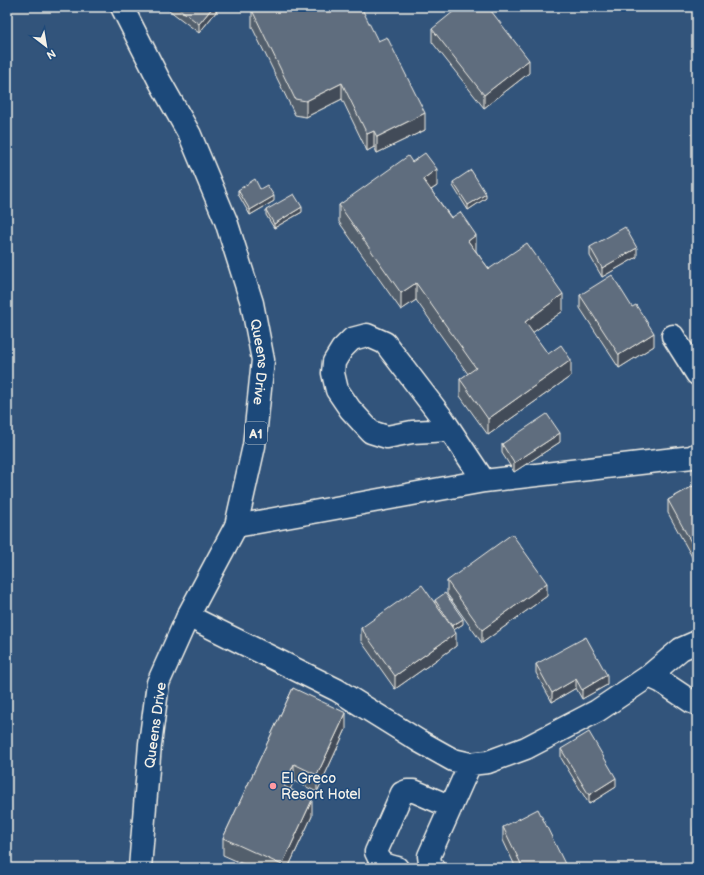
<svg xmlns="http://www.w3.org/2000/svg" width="704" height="875" font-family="'Balsamiq Sans',sans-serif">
<rect width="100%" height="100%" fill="#32547b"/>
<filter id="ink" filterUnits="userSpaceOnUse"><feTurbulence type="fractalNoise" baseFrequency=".025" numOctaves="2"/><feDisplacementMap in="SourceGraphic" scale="8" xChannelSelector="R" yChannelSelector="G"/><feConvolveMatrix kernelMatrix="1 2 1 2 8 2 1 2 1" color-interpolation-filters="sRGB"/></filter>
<g filter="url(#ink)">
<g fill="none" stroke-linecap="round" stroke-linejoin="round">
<g stroke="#f4f1e8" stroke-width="25">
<path id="minor" d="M673 336 697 374
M450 430 412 432 387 437 371 432 350 409 337 390 333 373 334 362 342 349 352 339 367 335 385 343 443 419 484 481
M236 526 484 481 692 457 697 454
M188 616 337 690 419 741 453 760 470 764 488 762 526 748 597 711 649 676 681 649 697 642
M649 676 662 682 692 702 697 704
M397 868C385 865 381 864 376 852L402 793 407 791H414L451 807
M433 868 430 863 429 856 470 764"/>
</g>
<g stroke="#f4f1e8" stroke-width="25">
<g id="major">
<path id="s1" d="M122 7 159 80 190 135 226 221 252 303 263 360 254 446 236 526 188 616 158 683 150 744 140 868"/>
</g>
</g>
<use href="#minor" stroke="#1f4a7a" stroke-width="22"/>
<use href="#major" stroke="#1f4a7a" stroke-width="22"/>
</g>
<path fill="#525e6c" stroke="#f4f1e8" d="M165 7H220L199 33Z
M252 10 378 41 425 130 377 153 374 147 367 151 342 99 306 117 295 115 252 27Z
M432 29 529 73 484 108 432 42Z
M412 162 437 186 431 190 489 269 563 311 532 333 548 354 571 376 488 435 460 396V379L468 374 416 300 401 310 339 222V205Z
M453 182 486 198 468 210 453 186Z
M260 189 274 201 250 215 238 194V190Z
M266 210 302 212 274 228 266 215Z
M590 247 637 257 602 277 590 256Z
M580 295 654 346 619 368 580 308Z
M560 442 514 472 502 453V444Z
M697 484V566L668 513V500Z
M447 581 547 596 482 643 447 594Z
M435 600 463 624 453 630 456 646 395 689 361 641V628L435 603Z
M536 664 607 685 582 699 576 688 552 702 536 673Z
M293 688 346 729 317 792 294 781 290 789 312 816 288 868H252L223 855V838Z
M561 749 616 787 589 804 561 758Z
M697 801V853L693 852V839Z
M503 827 567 868H516L503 840Z"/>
<path fill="#424c58" stroke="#f4f1e8" d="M213 7H220L199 33V24Z
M529 60V73L484 108V95Z
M342 83V99L306 117V101Z
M425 113V130L377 153V137Z
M374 131V147L367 151V134Z
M437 169V186L423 195V179Z
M486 194V198L468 210V205Z
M274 196V201L250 215V210Z
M302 207V212L274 228V224Z
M476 235V252L468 241Z
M637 248V257L602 277V268Z
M416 283V300L401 310V293Z
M563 294V311L525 338V322Z
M654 333V346L619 368V355Z
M571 360V376L488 435V419Z
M560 433V442L514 472V463Z
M547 583V596L482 643V630Z
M463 619V624L452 631V626Z
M456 633V646L395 689V676Z
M607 675V685L582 699V690Z
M576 679V688L552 702V693Z
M346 713V729L317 792V775Z
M294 764V781L284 803V786Z
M616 778V787L589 804V795Z
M312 800V816L288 868H282V865Z"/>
<path fill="#5f6d7e" stroke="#f4f1e8" d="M177 7H213L199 24Z
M258 7H361L378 41 387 37 425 113 377 137 374 131 367 134 342 83 306 101 295 99 252 10Z
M459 7H488L529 60 484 95 432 29Z
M425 153 437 169 423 179 451 218 460 212 476 235 468 241 489 269 527 243 563 294 525 322 548 354 561 345 571 360 488 419 460 379 476 368 416 283 401 293 339 205 408 156 412 162Z
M471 170 486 194 468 205 453 182Z
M255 179 260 189 267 185 274 196 250 210 238 190Z
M294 194 302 207 274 224 266 210Z
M625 227 637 248 602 268 590 247Z
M612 275 632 307 636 305 654 333 619 355 580 295Z
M547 414 560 433 514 463 502 444Z
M697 484V553L668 500Z
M512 534 547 583 482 630 447 581Z
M422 585 456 633 395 676 361 628Z
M445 593 463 619 452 626 435 600Z
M586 637 607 675 582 690 576 679 552 693 536 664Z
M293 688 346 713 317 775 294 764 284 786 312 800 282 865 223 838Z
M589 732 616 778 589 795 561 749Z
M697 801V840L693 839Z
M538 809 567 868H523L503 827Z"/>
</g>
<circle fill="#ff9aa2" stroke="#1f4a7a" stroke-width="1.5" cx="273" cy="786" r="4"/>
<g text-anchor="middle" stroke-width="3" stroke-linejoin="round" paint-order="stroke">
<rect fill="#1f4a7a" stroke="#b4bfc7" stroke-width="1" x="245" y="422" width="22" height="22" rx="3"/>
<g font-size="13" font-weight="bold" fill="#f4f1e8">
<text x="256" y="438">A1</text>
</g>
<g font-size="14" fill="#f4f1e8" stroke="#1f4a7a">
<text dy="5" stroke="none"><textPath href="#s1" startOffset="384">Queens Drive</textPath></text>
<text transform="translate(155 725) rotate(-82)" y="5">Queens Drive</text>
</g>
<g font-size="14" fill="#f4f1e8" stroke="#1f4a7a" text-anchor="start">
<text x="281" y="783">El Greco<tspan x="281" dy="16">Resort Hotel</tspan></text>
</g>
</g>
<rect width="704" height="875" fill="none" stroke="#1f4a7a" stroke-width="24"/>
<rect x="12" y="12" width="680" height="851" fill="none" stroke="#f4f1e8" stroke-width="1.5" filter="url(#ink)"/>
<g transform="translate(46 46) rotate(149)" stroke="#1f4a7a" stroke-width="3" paint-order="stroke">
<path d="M0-3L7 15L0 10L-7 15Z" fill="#f4f1e8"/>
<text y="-6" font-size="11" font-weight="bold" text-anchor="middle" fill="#f4f1e8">N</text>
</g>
</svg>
